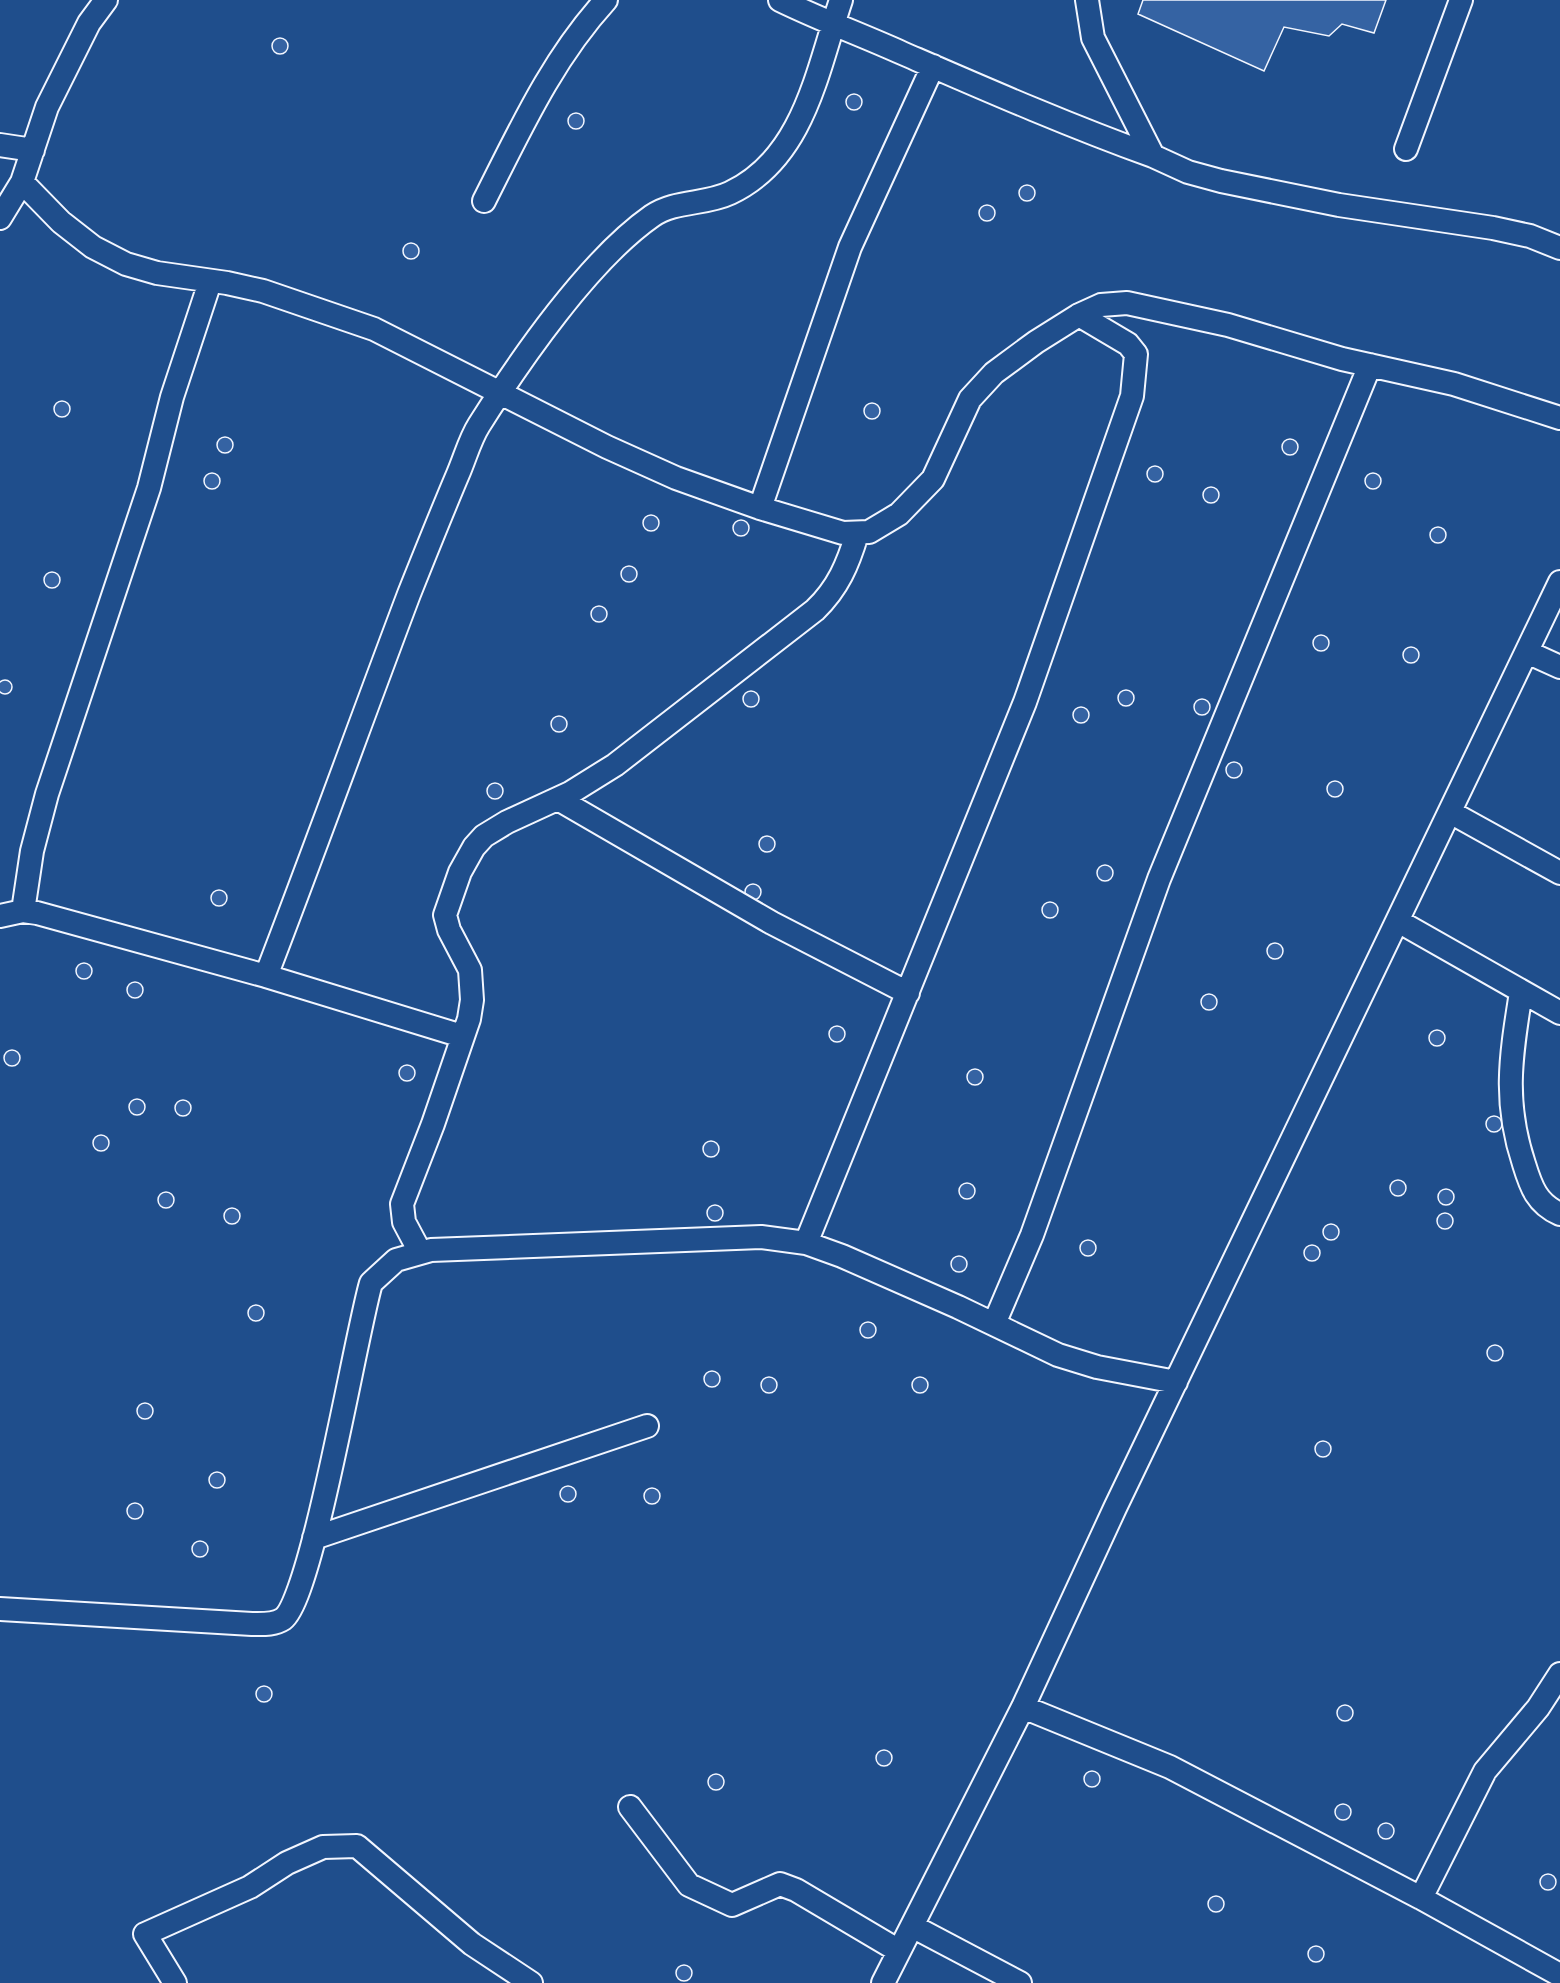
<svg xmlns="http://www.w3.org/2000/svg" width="1560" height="1983" font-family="'Golos Text',sans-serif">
<rect width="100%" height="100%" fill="#1f4e8c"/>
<path fill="#3563a3" stroke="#f2f6ff" stroke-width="1.5" d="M1143 0H1386L1374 33 1342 24 1329 36 1284 27 1264 71 1138 14Z
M272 46a8 8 0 1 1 16 0a8 8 0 1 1-16 0Z
M846 102a8 8 0 1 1 16 0a8 8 0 1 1-16 0Z
M568 121a8 8 0 1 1 16 0a8 8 0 1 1-16 0Z
M1019 193a8 8 0 1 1 16 0a8 8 0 1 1-16 0Z
M979 213a8 8 0 1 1 16 0a8 8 0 1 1-16 0Z
M403 251a8 8 0 1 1 16 0a8 8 0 1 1-16 0Z
M54 409a8 8 0 1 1 16 0a8 8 0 1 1-16 0Z
M864 411a8 8 0 1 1 16 0a8 8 0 1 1-16 0Z
M217 445a8 8 0 1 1 16 0a8 8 0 1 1-16 0Z
M1282 447a8 8 0 1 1 16 0a8 8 0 1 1-16 0Z
M1147 474a8 8 0 1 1 16 0a8 8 0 1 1-16 0Z
M204 481a8 8 0 1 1 16 0a8 8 0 1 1-16 0Z
M1365 481a8 8 0 1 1 16 0a8 8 0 1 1-16 0Z
M1203 495a8 8 0 1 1 16 0a8 8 0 1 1-16 0Z
M643 523a8 8 0 1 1 16 0a8 8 0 1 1-16 0Z
M733 528a8 8 0 1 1 16 0a8 8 0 1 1-16 0Z
M1430 535a8 8 0 1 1 16 0a8 8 0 1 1-16 0Z
M621 574a8 8 0 1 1 16 0a8 8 0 1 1-16 0Z
M44 580a8 8 0 1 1 16 0a8 8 0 1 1-16 0Z
M591 614a8 8 0 1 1 16 0a8 8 0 1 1-16 0Z
M1313 643a8 8 0 1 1 16 0a8 8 0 1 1-16 0Z
M1403 655a8 8 0 1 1 16 0a8 8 0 1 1-16 0Z
M-2 687a7 7 0 1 1 14 0a7 7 0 1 1-14 0Z
M1118 698a8 8 0 1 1 16 0a8 8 0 1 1-16 0Z
M743 699a8 8 0 1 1 16 0a8 8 0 1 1-16 0Z
M1194 707a8 8 0 1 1 16 0a8 8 0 1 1-16 0Z
M1073 715a8 8 0 1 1 16 0a8 8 0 1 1-16 0Z
M551 724a8 8 0 1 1 16 0a8 8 0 1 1-16 0Z
M1226 770a8 8 0 1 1 16 0a8 8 0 1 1-16 0Z
M1327 789a8 8 0 1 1 16 0a8 8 0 1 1-16 0Z
M487 791a8 8 0 1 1 16 0a8 8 0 1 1-16 0Z
M759 844a8 8 0 1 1 16 0a8 8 0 1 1-16 0Z
M1097 873a8 8 0 1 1 16 0a8 8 0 1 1-16 0Z
M745 892a8 8 0 1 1 16 0a8 8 0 1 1-16 0Z
M211 898a8 8 0 1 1 16 0a8 8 0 1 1-16 0Z
M1042 910a8 8 0 1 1 16 0a8 8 0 1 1-16 0Z
M1267 951a8 8 0 1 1 16 0a8 8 0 1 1-16 0Z
M76 971a8 8 0 1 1 16 0a8 8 0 1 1-16 0Z
M127 990a8 8 0 1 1 16 0a8 8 0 1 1-16 0Z
M1201 1002a8 8 0 1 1 16 0a8 8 0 1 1-16 0Z
M829 1034a8 8 0 1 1 16 0a8 8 0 1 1-16 0Z
M1429 1038a8 8 0 1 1 16 0a8 8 0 1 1-16 0Z
M4 1058a8 8 0 1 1 16 0a8 8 0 1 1-16 0Z
M399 1073a8 8 0 1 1 16 0a8 8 0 1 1-16 0Z
M967 1077a8 8 0 1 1 16 0a8 8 0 1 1-16 0Z
M129 1107a8 8 0 1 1 16 0a8 8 0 1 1-16 0Z
M175 1108a8 8 0 1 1 16 0a8 8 0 1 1-16 0Z
M1486 1124a8 8 0 1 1 16 0a8 8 0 1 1-16 0Z
M93 1143a8 8 0 1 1 16 0a8 8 0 1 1-16 0Z
M703 1149a8 8 0 1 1 16 0a8 8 0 1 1-16 0Z
M1390 1188a8 8 0 1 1 16 0a8 8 0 1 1-16 0Z
M959 1191a8 8 0 1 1 16 0a8 8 0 1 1-16 0Z
M1438 1197a8 8 0 1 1 16 0a8 8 0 1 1-16 0Z
M158 1200a8 8 0 1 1 16 0a8 8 0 1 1-16 0Z
M707 1213a8 8 0 1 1 16 0a8 8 0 1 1-16 0Z
M224 1216a8 8 0 1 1 16 0a8 8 0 1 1-16 0Z
M1437 1221a8 8 0 1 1 16 0a8 8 0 1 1-16 0Z
M1323 1232a8 8 0 1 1 16 0a8 8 0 1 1-16 0Z
M1080 1248a8 8 0 1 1 16 0a8 8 0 1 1-16 0Z
M1304 1253a8 8 0 1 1 16 0a8 8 0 1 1-16 0Z
M951 1264a8 8 0 1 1 16 0a8 8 0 1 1-16 0Z
M248 1313a8 8 0 1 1 16 0a8 8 0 1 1-16 0Z
M860 1330a8 8 0 1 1 16 0a8 8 0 1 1-16 0Z
M1487 1353a8 8 0 1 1 16 0a8 8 0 1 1-16 0Z
M704 1379a8 8 0 1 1 16 0a8 8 0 1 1-16 0Z
M761 1385a8 8 0 1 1 16 0a8 8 0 1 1-16 0Z
M912 1385a8 8 0 1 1 16 0a8 8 0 1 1-16 0Z
M137 1411a8 8 0 1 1 16 0a8 8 0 1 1-16 0Z
M1315 1449a8 8 0 1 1 16 0a8 8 0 1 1-16 0Z
M209 1480a8 8 0 1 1 16 0a8 8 0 1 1-16 0Z
M560 1494a8 8 0 1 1 16 0a8 8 0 1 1-16 0Z
M644 1496a8 8 0 1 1 16 0a8 8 0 1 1-16 0Z
M127 1511a8 8 0 1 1 16 0a8 8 0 1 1-16 0Z
M192 1549a8 8 0 1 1 16 0a8 8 0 1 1-16 0Z
M256 1694a8 8 0 1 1 16 0a8 8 0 1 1-16 0Z
M1337 1713a8 8 0 1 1 16 0a8 8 0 1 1-16 0Z
M876 1758a8 8 0 1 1 16 0a8 8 0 1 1-16 0Z
M1084 1779a8 8 0 1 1 16 0a8 8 0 1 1-16 0Z
M708 1782a8 8 0 1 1 16 0a8 8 0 1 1-16 0Z
M1335 1812a8 8 0 1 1 16 0a8 8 0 1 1-16 0Z
M1378 1831a8 8 0 1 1 16 0a8 8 0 1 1-16 0Z
M1540 1882a8 8 0 1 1 16 0a8 8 0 1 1-16 0Z
M1208 1904a8 8 0 1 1 16 0a8 8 0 1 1-16 0Z
M1308 1954a8 8 0 1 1 16 0a8 8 0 1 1-16 0Z
M676 1973a8 8 0 1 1 16 0a8 8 0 1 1-16 0Z"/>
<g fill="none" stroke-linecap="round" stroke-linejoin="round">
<g stroke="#f2f6ff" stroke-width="26">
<path id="minor" d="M780 0C821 20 862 35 902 53 985 89 1067 125 1153 156
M1087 0 1093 38 1153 156 1188 172 1221 181 1339 205 1493 228 1530 236 1560 248
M0 145 33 150
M1406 149 1461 0
M22 182 61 222 93 247 126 264 157 273 227 283 263 291 374 329 607 447 676 478 760 508 843 533 869 532 899 514 933 479 970 399 994 373 1036 342 1079 315 1101 305 1127 303 1228 325 1342 359 1454 384 1560 418
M484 201C520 130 552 59 606 0
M0 218 22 182 47 107 89 23 106 0
M760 508 850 247 933 66
M1527 652 1560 667
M558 799 772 923 908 993
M1450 812 1560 873
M23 911 32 851 47 794 149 488 172 397 210 282
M0 916 23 911 37 913 266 976 462 1036
M1398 921 1560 1013
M266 976C315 849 361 721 409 594 425 554 441 514 458 474 465 458 470 439 479 425 520 360 589 260 652 216 675 200 705 205 730 193 804 158 817 71 841 0
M1521 992C1511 1056 1503 1101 1524 1164 1531 1187 1537 1204 1560 1214
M806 1243 1025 702 1132 396 1136 354 1128 344 1079 315
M420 1252 404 1222 402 1204 433 1124 469 1019 472 1000 470 970 449 930 445 915 460 872 474 847 484 836 507 822 570 793 615 765 815 610C838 588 848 564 857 534
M994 1324 1032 1235 1159 879 1370 365
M314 1538 647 1426
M0 1609 252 1624C262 1624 274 1625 283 1619 312 1598 356 1334 371 1283L396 1260 431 1250 761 1237 806 1243 842 1256 958 1307 1058 1355 1097 1367 1176 1382
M1023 1707 1170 1767 1421 1898 1560 1975
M630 1807 689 1885 732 1905 780 1884 796 1890 899 1951
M1421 1898 1485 1771 1538 1708 1560 1674
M912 1926 1020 1983
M175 1983 145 1934 250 1887 287 1863 323 1847 357 1846 472 1944 531 1983
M883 1983 1023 1707 1115 1508 1560 582"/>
</g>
<use href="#minor" stroke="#1f4e8c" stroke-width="22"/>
</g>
</svg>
